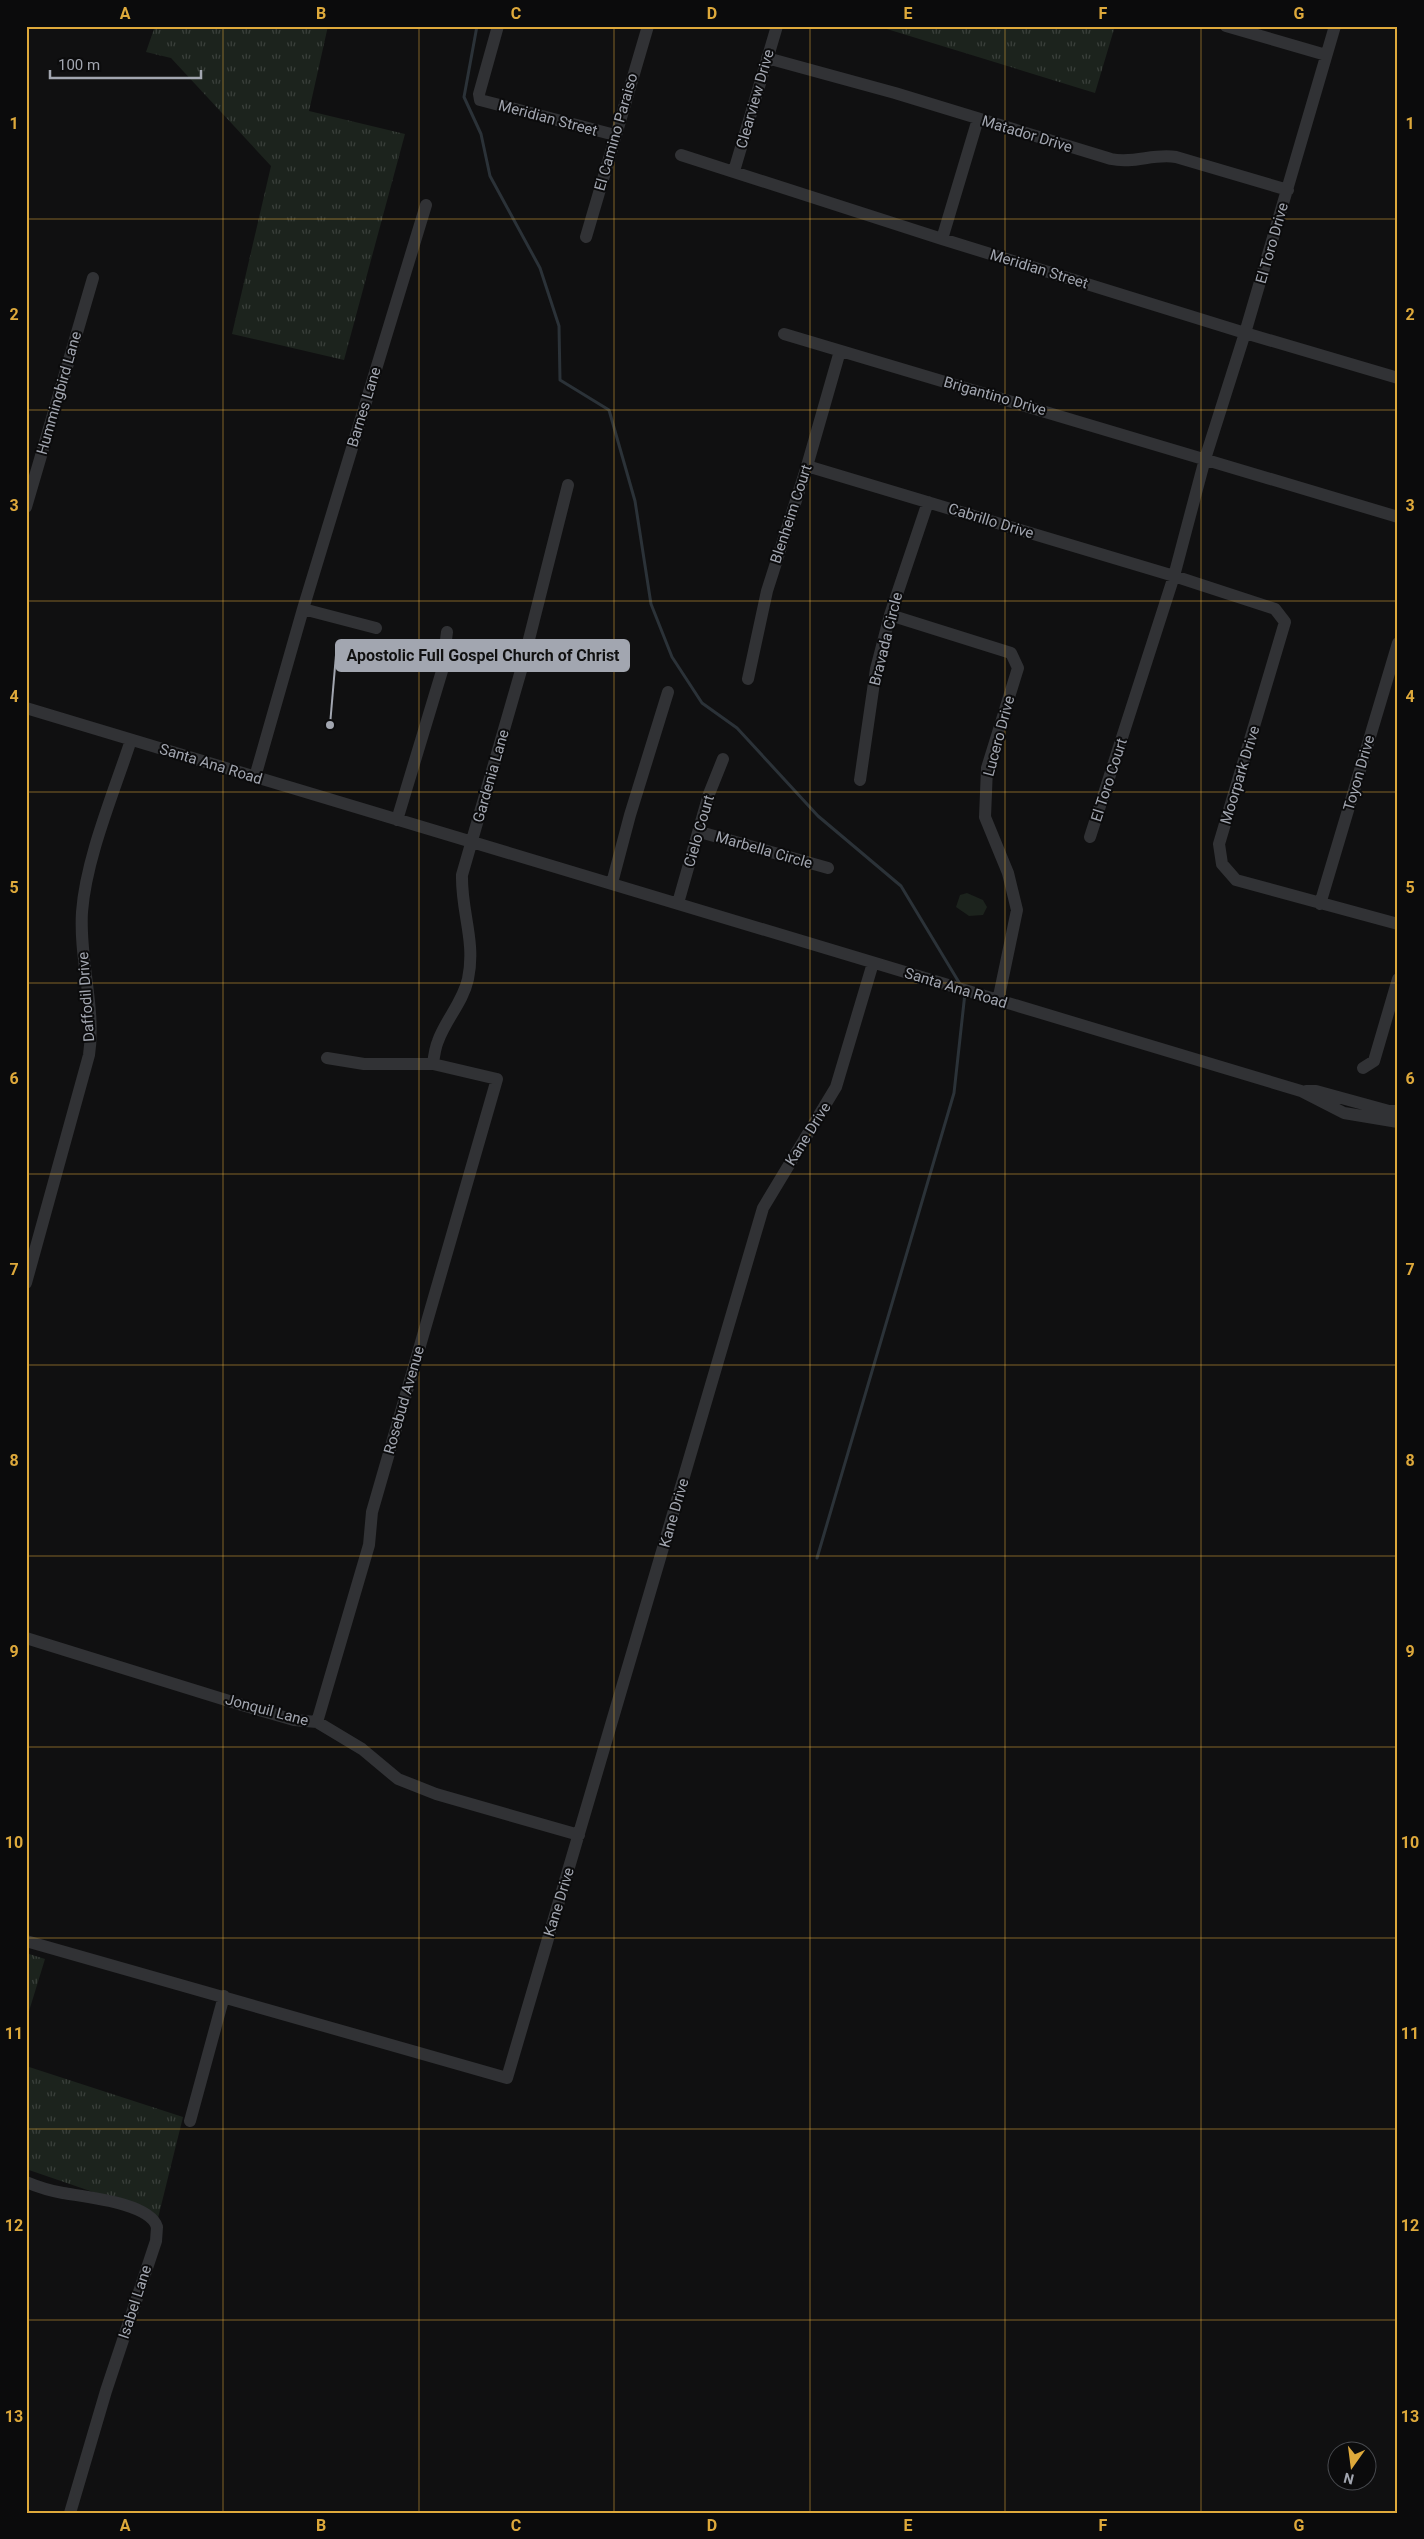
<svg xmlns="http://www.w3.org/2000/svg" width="1424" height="2539" font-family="Roboto,sans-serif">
<defs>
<pattern id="grass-tufts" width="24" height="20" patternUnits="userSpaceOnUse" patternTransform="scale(1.25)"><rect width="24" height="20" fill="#1c231d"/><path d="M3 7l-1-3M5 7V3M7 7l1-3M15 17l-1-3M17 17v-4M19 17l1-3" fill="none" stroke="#3a403b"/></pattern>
</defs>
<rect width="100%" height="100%" fill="#101011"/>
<path fill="url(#grass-tufts)" d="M155 26H328L309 111 405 134 344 360 232 334 271 166 171 58 146 52Z
M877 26H1115L1095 93Z
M26 1953 45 1959 26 2021Z
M26 2066 183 2117 158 2218 128 2204 26 2169Z"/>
<path fill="#1c231d" d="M967 893 983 900 987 907 983 915 969 916 956 907 960 895Z"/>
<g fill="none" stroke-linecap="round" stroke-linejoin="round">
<path stroke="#2b3238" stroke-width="3" d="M477 26 464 97 481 134 490 176 540 268 559 326 560 380 609 410 635 501 651 604 672 657 702 703 737 728 818 816 901 886 960 984
M817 1558 954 1093 965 993"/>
<path stroke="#313235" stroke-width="12" d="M498 26 479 94 480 100 615 135
M1226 26 1326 55
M767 58 895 93 1111 159C1134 164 1154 153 1176 157L1288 190
M681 155 942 239 1245 333 1398 378
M734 171 777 26
M586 237 648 26
M942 239 978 119
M784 334 1398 517
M807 466 1174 576 1275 609 1285 622 1219 844 1222 864 1236 880 1398 924
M26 507 93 278
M303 609 376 628
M890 615 1011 653 1018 668 987 768 985 817 1008 873 1017 910 998 1001
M748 679 767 591 807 466 840 351
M26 708 1301 1091 1344 1113 1398 1122
M255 777 303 609 426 205
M860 780 876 669 890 615 928 502
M397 820 442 671 447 632
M700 832 828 868
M1090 837 1174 576 1205 459 1245 333 1335 26
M612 883 630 815 668 692
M678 903 709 794 723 759
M1320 904 1398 643
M433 1064C434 1056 435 1048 438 1041 446 1019 463 1002 468 979 476 941 461 912 462 875L522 667 568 485
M1363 1068 1374 1061 1398 979
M1306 1091H1316L1389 1111H1398
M26 1283 89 1055C96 1008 79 960 82 912 86 858 114 792 131 740
M26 1638 242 1705 294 1720 317 1722 362 1749 398 1779 436 1794 579 1835
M317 1722 369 1545 372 1512 497 1079 433 1064H364L327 1058
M26 1941 507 2078 763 1208 836 1087 873 963
M190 2121 224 1996
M26 2182C38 2187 51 2191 63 2193 85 2197 150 2203 157 2227L156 2241 106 2391 70 2513"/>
</g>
<path fill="none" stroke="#dea93b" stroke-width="1" stroke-opacity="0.55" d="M223 26V2513M419 26V2513M614 26V2513M810 26V2513M1005 26V2513M1201 26V2513M26 219H1398M26 410H1398M26 601H1398M26 792H1398M26 983H1398M26 1174H1398M26 1365H1398M26 1556H1398M26 1747H1398M26 1938H1398M26 2129H1398M26 2320H1398"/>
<g text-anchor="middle" stroke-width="4" stroke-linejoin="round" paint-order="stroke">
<g font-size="15" fill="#a2a6b0" stroke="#0b0b0c">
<text transform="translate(755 99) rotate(-74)" y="5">Clearview Drive</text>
<text transform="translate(548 118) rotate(15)" y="5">Meridian Street</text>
<text transform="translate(616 132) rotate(-74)" y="5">El Camino Paraiso</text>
<text transform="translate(1027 134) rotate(17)" y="5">Matador Drive</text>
<text transform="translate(1272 243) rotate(-74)" y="5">El Toro Drive</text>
<text transform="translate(1039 269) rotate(17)" y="5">Meridian Street</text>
<text transform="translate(59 393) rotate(-74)" y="5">Hummingbird Lane</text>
<text transform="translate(995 396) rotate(16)" y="5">Brigantino Drive</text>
<text transform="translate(364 407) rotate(-73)" y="5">Barnes Lane</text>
<text transform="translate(791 514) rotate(-72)" y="5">Blenheim Court</text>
<text transform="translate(991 521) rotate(17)" y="5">Cabrillo Drive</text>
<text transform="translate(886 639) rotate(-76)" y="5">Bravada Circle</text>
<text transform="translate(999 736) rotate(-75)" y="5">Lucero Drive</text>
<text transform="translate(211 764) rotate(17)" y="5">Santa Ana Road</text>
<text transform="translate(1359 773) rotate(-74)" y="5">Toyon Drive</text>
<text transform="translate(1240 775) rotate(-73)" y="5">Moorpark Drive</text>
<text transform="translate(491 776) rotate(-74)" y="5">Gardenia Lane</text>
<text transform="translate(1109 780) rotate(-72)" y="5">El Toro Court</text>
<text transform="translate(699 831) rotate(-74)" y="5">Cielo Court</text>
<text transform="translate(764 850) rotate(16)" y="5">Marbella Circle</text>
<text transform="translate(956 988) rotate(17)" y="5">Santa Ana Road</text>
<text transform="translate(86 997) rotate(-94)" y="5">Daffodil Drive</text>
<text transform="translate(808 1134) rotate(-58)" y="5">Kane Drive</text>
<text transform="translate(404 1400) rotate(-74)" y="5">Rosebud Avenue</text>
<text transform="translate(674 1513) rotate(-74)" y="5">Kane Drive</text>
<text transform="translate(267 1710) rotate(15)" y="5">Jonquil Lane</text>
<text transform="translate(559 1902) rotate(-73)" y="5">Kane Drive</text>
<text transform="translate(135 2302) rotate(-72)" y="5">Isabel Lane</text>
</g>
</g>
<path fill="none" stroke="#a2a6b0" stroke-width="2" d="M330 725L336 655"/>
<circle fill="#a2a6b0" stroke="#0b0b0c" stroke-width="2" cx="330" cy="725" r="5"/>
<rect fill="#a2a6b0" stroke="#a2a6b0" stroke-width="2" x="336" y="640" width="293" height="31" rx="5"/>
<g font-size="16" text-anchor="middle" font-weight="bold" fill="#111">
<text x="483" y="661">Apostolic Full Gospel Church of Christ</text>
</g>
<rect width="1424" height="2539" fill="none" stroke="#0b0b0c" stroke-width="55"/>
<g transform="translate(1352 2466) rotate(194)"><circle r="24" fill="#0b0b0c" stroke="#47494e"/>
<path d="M0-4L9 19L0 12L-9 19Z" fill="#dea93b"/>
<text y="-8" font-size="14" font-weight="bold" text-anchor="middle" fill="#a2a6b0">N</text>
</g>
<path d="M50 70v8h151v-8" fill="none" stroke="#a2a6b0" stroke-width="2.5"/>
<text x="58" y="70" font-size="15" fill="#a2a6b0" stroke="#0b0b0c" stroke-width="4" paint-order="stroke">100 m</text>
<rect x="28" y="28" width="1368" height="2484" fill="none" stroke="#dea93b" stroke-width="2"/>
<g font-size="16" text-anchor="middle" font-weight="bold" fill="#dea93b">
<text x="125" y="19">A</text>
<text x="321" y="19">B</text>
<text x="516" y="19">C</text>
<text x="712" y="19">D</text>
<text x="908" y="19">E</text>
<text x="1103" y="19">F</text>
<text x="1299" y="19">G</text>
<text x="14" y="129">1</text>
<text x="1410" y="129">1</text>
<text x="14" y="320">2</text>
<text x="1410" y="320">2</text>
<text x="14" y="511">3</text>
<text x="1410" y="511">3</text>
<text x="14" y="702">4</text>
<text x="1410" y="702">4</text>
<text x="14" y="893">5</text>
<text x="1410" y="893">5</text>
<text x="14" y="1084">6</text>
<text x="1410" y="1084">6</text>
<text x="14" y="1275">7</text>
<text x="1410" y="1275">7</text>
<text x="14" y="1466">8</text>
<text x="1410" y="1466">8</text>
<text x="14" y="1657">9</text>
<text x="1410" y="1657">9</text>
<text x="14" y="1848">10</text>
<text x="1410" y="1848">10</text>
<text x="14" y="2039">11</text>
<text x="1410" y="2039">11</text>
<text x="14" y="2231">12</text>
<text x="1410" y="2231">12</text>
<text x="14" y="2422">13</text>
<text x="1410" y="2422">13</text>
<text x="125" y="2531">A</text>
<text x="321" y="2531">B</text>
<text x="516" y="2531">C</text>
<text x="712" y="2531">D</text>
<text x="908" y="2531">E</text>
<text x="1103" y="2531">F</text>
<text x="1299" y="2531">G</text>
</g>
</svg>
